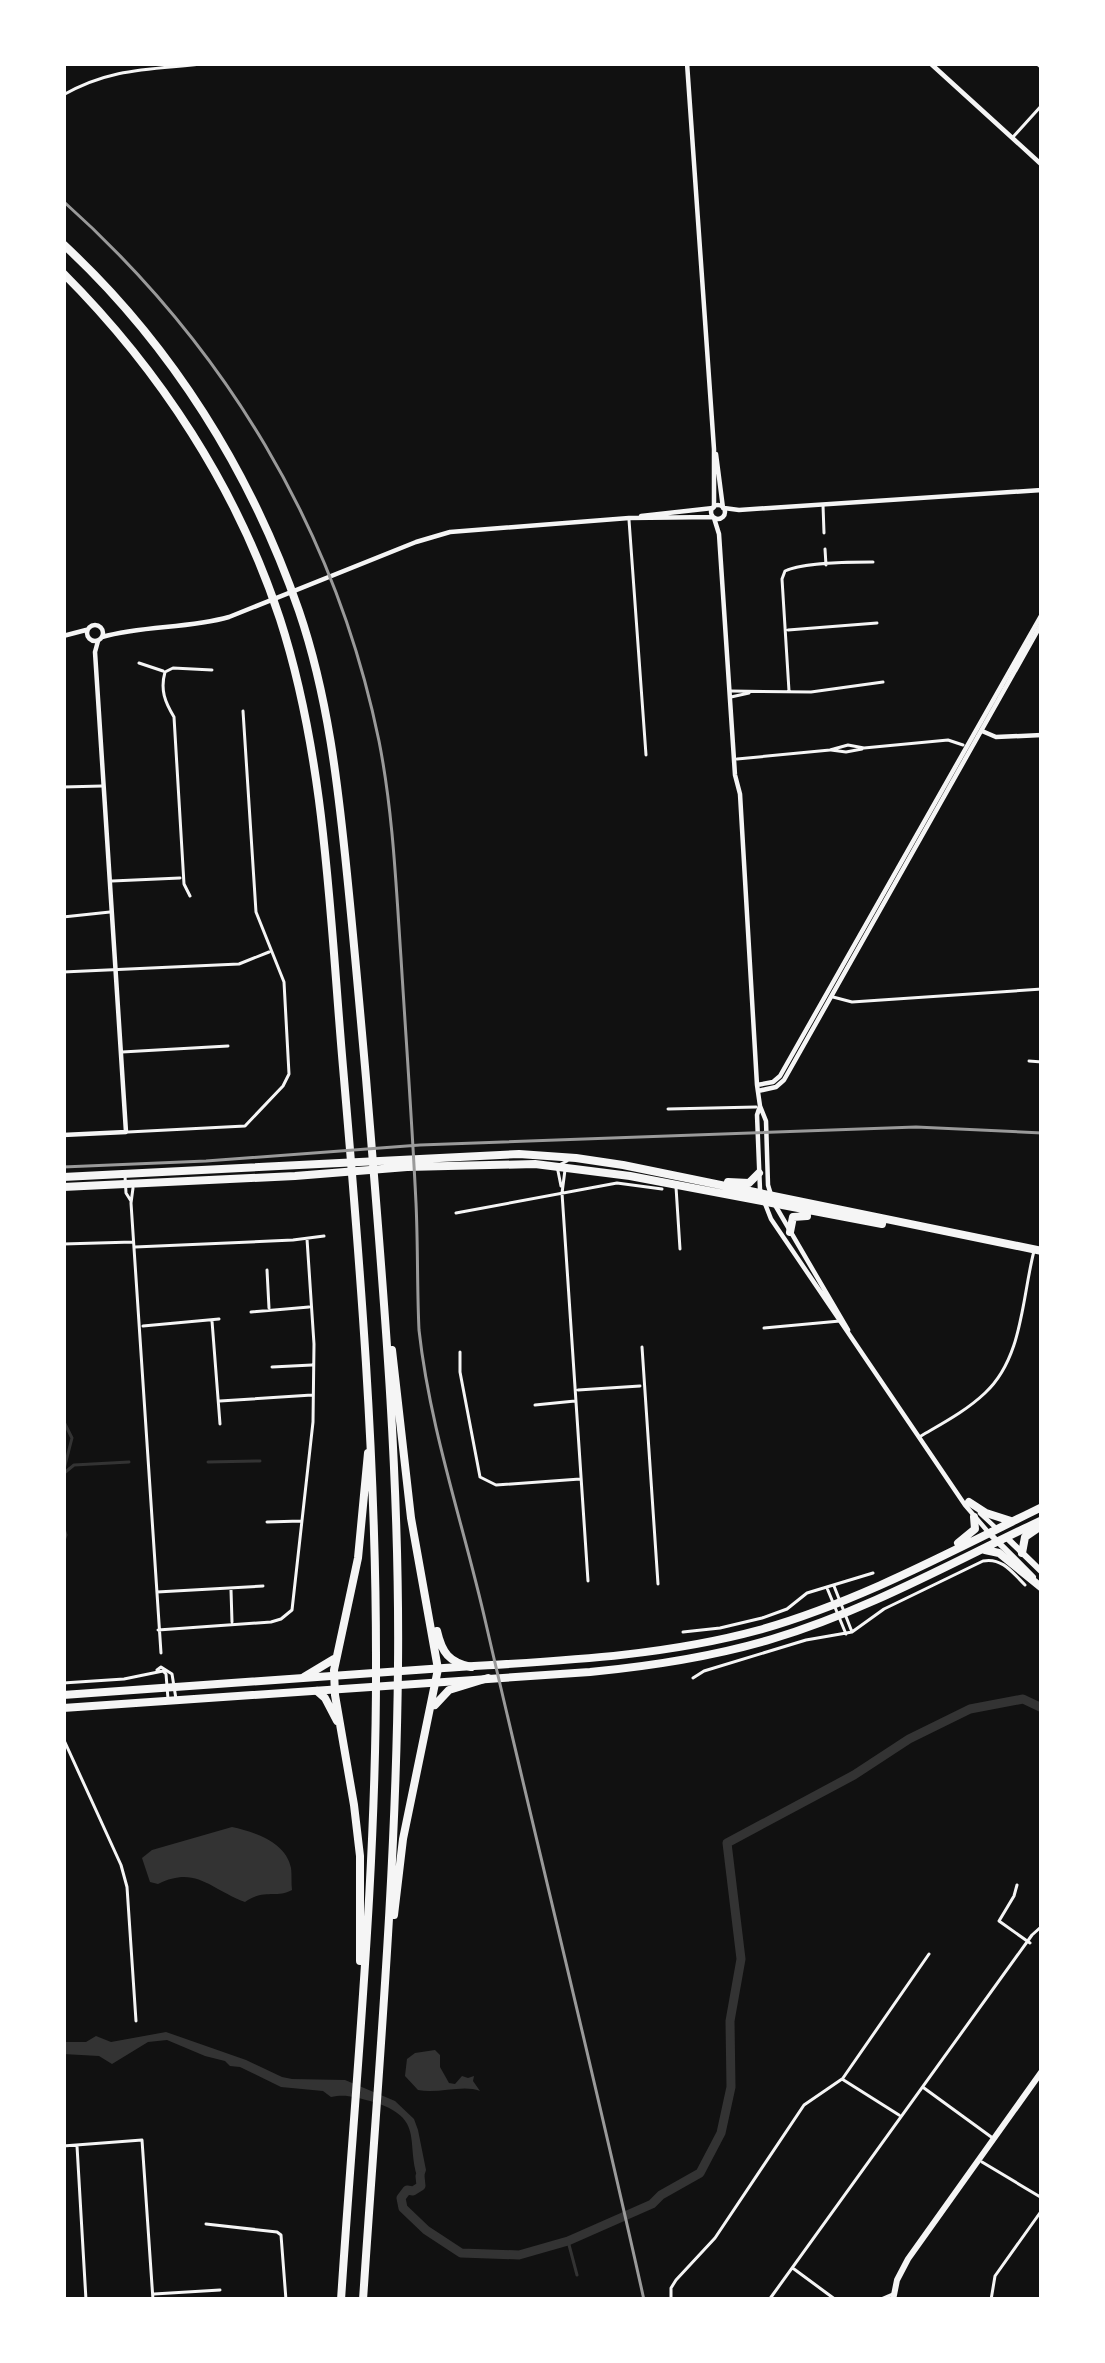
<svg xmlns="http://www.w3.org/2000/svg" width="1105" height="2363" font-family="'Golos Text',sans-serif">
<rect width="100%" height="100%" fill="#111"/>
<path fill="#333" d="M232 1827C255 1832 286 1842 291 1868 292 1876 291 1883 292 1890 275 1899 265 1888 245 1902 210 1889 196 1865 158 1884L150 1882 142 1858 152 1850Z
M166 2032 246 2060 282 2077 292 2079 345 2080 395 2101 414 2119 418 2130 426 2170 421 2186C402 2145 430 2118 370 2101 355 2097 345 2094 331 2097L323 2091 281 2087 240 2067 230 2066 225 2061 205 2056 167 2040 148 2042 112 2064 99 2056 63 2054V2042H86L96 2036 111 2042Z
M435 2050 440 2055V2067L449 2083 455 2084 462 2076 468 2078 474 2076 473 2081 480 2091C463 2084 439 2094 418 2090L405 2076 407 2059 415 2053Z"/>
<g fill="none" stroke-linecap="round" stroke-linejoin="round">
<path stroke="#333" stroke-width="3" d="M63 1420 72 1438 63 1473
M208 1462 260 1461
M63 1474 74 1465 129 1462
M63 1478V1497
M63 1526 66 1535 63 1543
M568 2241 577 2275"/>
<path stroke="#333" stroke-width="9" d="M420 2176 421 2186 413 2191 407 2190 401 2198 403 2208 426 2230 461 2253 519 2255 568 2241 652 2204 661 2195 700 2173 721 2133 731 2087 730 2021 741 1959 727 1843 854 1775 909 1739 970 1709 1023 1699 1042 1708"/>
<path stroke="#f5f5f5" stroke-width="3" d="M1036 63 1042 68
M63 95C114 66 154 70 210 63
M1013 137 1042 105
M823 505 824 533
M629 520 646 755
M825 549 826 565
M788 630 877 623
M139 663 163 671
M731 691 811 692 883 682
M789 691 782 579 785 571C804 562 850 562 873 562
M731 697 749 693
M831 750 846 752 862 749
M737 759 830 750 848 745 864 748 948 740 963 745
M63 787 102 786
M112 881 180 878
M190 896 184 884 174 717C165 702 160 690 165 672L173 668 212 670
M63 917 110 912
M63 972 239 964 269 952
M833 997 852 1002 1042 989
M122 1052 228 1046
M1029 1061 1042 1062
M668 1109 756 1107
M128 1132 245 1126 283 1086 289 1074 284 982 256 912 243 711
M565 1170 562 1193 588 1581
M125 1176 126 1193 131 1201
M561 1186 557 1166 567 1161
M676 1187 680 1249
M133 1188 131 1203 161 1653
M456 1213 617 1183 662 1189
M63 1244 133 1242
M135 1247 293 1240 324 1236
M267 1270 269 1308
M251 1312 309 1307
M212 1321 220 1424
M143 1326 219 1319
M764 1328 840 1321
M642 1347 658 1584
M460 1352V1372L480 1477 496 1485 580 1479
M272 1367 312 1365
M578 1390 640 1386
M220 1401 312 1395
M535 1405 575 1401
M921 1436C943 1423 966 1411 985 1393 1023 1358 1022 1297 1034 1251
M267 1522 301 1521
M834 1586 852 1632
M827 1588 846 1634
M231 1590 232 1622
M157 1592 263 1586
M158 1630 271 1622 281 1619 292 1610 313 1422 314 1344 307 1239
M683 1632 720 1628 762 1618 787 1609 807 1593 873 1573
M157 1670 161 1667 172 1674 176 1699
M693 1678 704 1671 806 1640 852 1632 884 1609 983 1561C1002 1557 1013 1573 1025 1585
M63 1683 124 1679 163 1671 166 1674 168 1699
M63 1738 121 1865 127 1887 136 2021
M1017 1885 1014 1896 999 1921 1030 1943
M843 2078 929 1954
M924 2088 994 2139
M63 2146 142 2140 153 2300
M77 2146 86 2300
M982 2162 1042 2198
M206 2224 277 2232 281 2235 286 2300
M794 2269 836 2300
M154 2294 220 2290
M671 2300V2288L676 2280 715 2238 804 2105 842 2079 899 2115
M769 2300 1032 1935 1042 1926
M879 2300 893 2294
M991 2300 995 2276 1042 2210"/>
<path stroke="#f5f5f5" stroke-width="4.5" d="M930 63 1042 165
M982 731 996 737 1042 735
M63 1135 126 1132 95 652 98 641"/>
<path stroke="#f5f5f5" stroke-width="4.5" d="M687 63 714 449V507
M716 454 723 508
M711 512a7 7 0 1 1 14 0a7 7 0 1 1-14 0Z
M724 508 739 510 1042 490
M641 516 713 508
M714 518 719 534 735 775 740 794 757 1085 760 1106 766 1121 768 1185 771 1195
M87 633a8 8 0 1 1 16 0a8 8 0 1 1-16 0Z
M63 636 86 630
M102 637C144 625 187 629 229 617L416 542 450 532 629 518 713 517
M757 1085 773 1082 780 1076 1042 614
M758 1091 776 1087 784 1080 1042 623
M760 1106 757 1115 760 1190
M764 1201 771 1219 965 1505 989 1533
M775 1205 848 1330
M980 1513 997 1529"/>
<path stroke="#f5f5f5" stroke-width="6" d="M989 1533 1033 1577
M1006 1537 1042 1572
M893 2300 897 2280 908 2259 1042 2071"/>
<path stroke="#f5f5f5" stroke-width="8" d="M63 1177 519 1154 576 1158 623 1165 1042 1251
M728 1182 749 1183 759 1173
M63 1187 295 1176 407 1167 535 1164 630 1176 882 1224
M790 1232 793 1217 807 1216
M969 1502 986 1513 1011 1521
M958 1543 975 1529 974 1517
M985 1550 999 1553 1042 1588
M1022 1553 1025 1537 1041 1526
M63 1695C190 1686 317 1677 444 1668 550 1661 656 1658 759 1630 858 1602 950 1552 1042 1507
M63 1708 590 1672C652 1666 712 1657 772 1639 866 1611 953 1562 1042 1520"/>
<path stroke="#f5f5f5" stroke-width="8" d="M63 244C171 344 251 472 299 611 328 696 338 785 347 874 354 942 360 1010 366 1078 382 1274 400 1470 398 1667 396 1879 377 2089 363 2300
M63 273C160 370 237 488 280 619 326 761 330 919 343 1067 360 1264 376 1460 376 1657 377 1872 355 2086 341 2300
M392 1350 411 1518 438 1669 403 1839 394 1915
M437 1631C442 1653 449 1662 471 1667
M304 1677 334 1659
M317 1691 325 1698 337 1721
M435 1705 449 1690 488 1678
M360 1961V1856L354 1805 335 1695 334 1670 358 1558 368 1453"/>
<path stroke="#9a9a9a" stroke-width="3" d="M63 201C224 345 335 527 379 741 393 812 396 885 401 958 406 1039 412 1121 416 1203 418 1245 417 1288 419 1330 430 1430 464 1526 486 1624 538 1849 594 2074 644 2300
M63 1167 206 1161 420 1145 916 1127 1042 1133"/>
</g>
<rect width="1105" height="2363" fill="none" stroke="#ffffff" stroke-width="132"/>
</svg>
